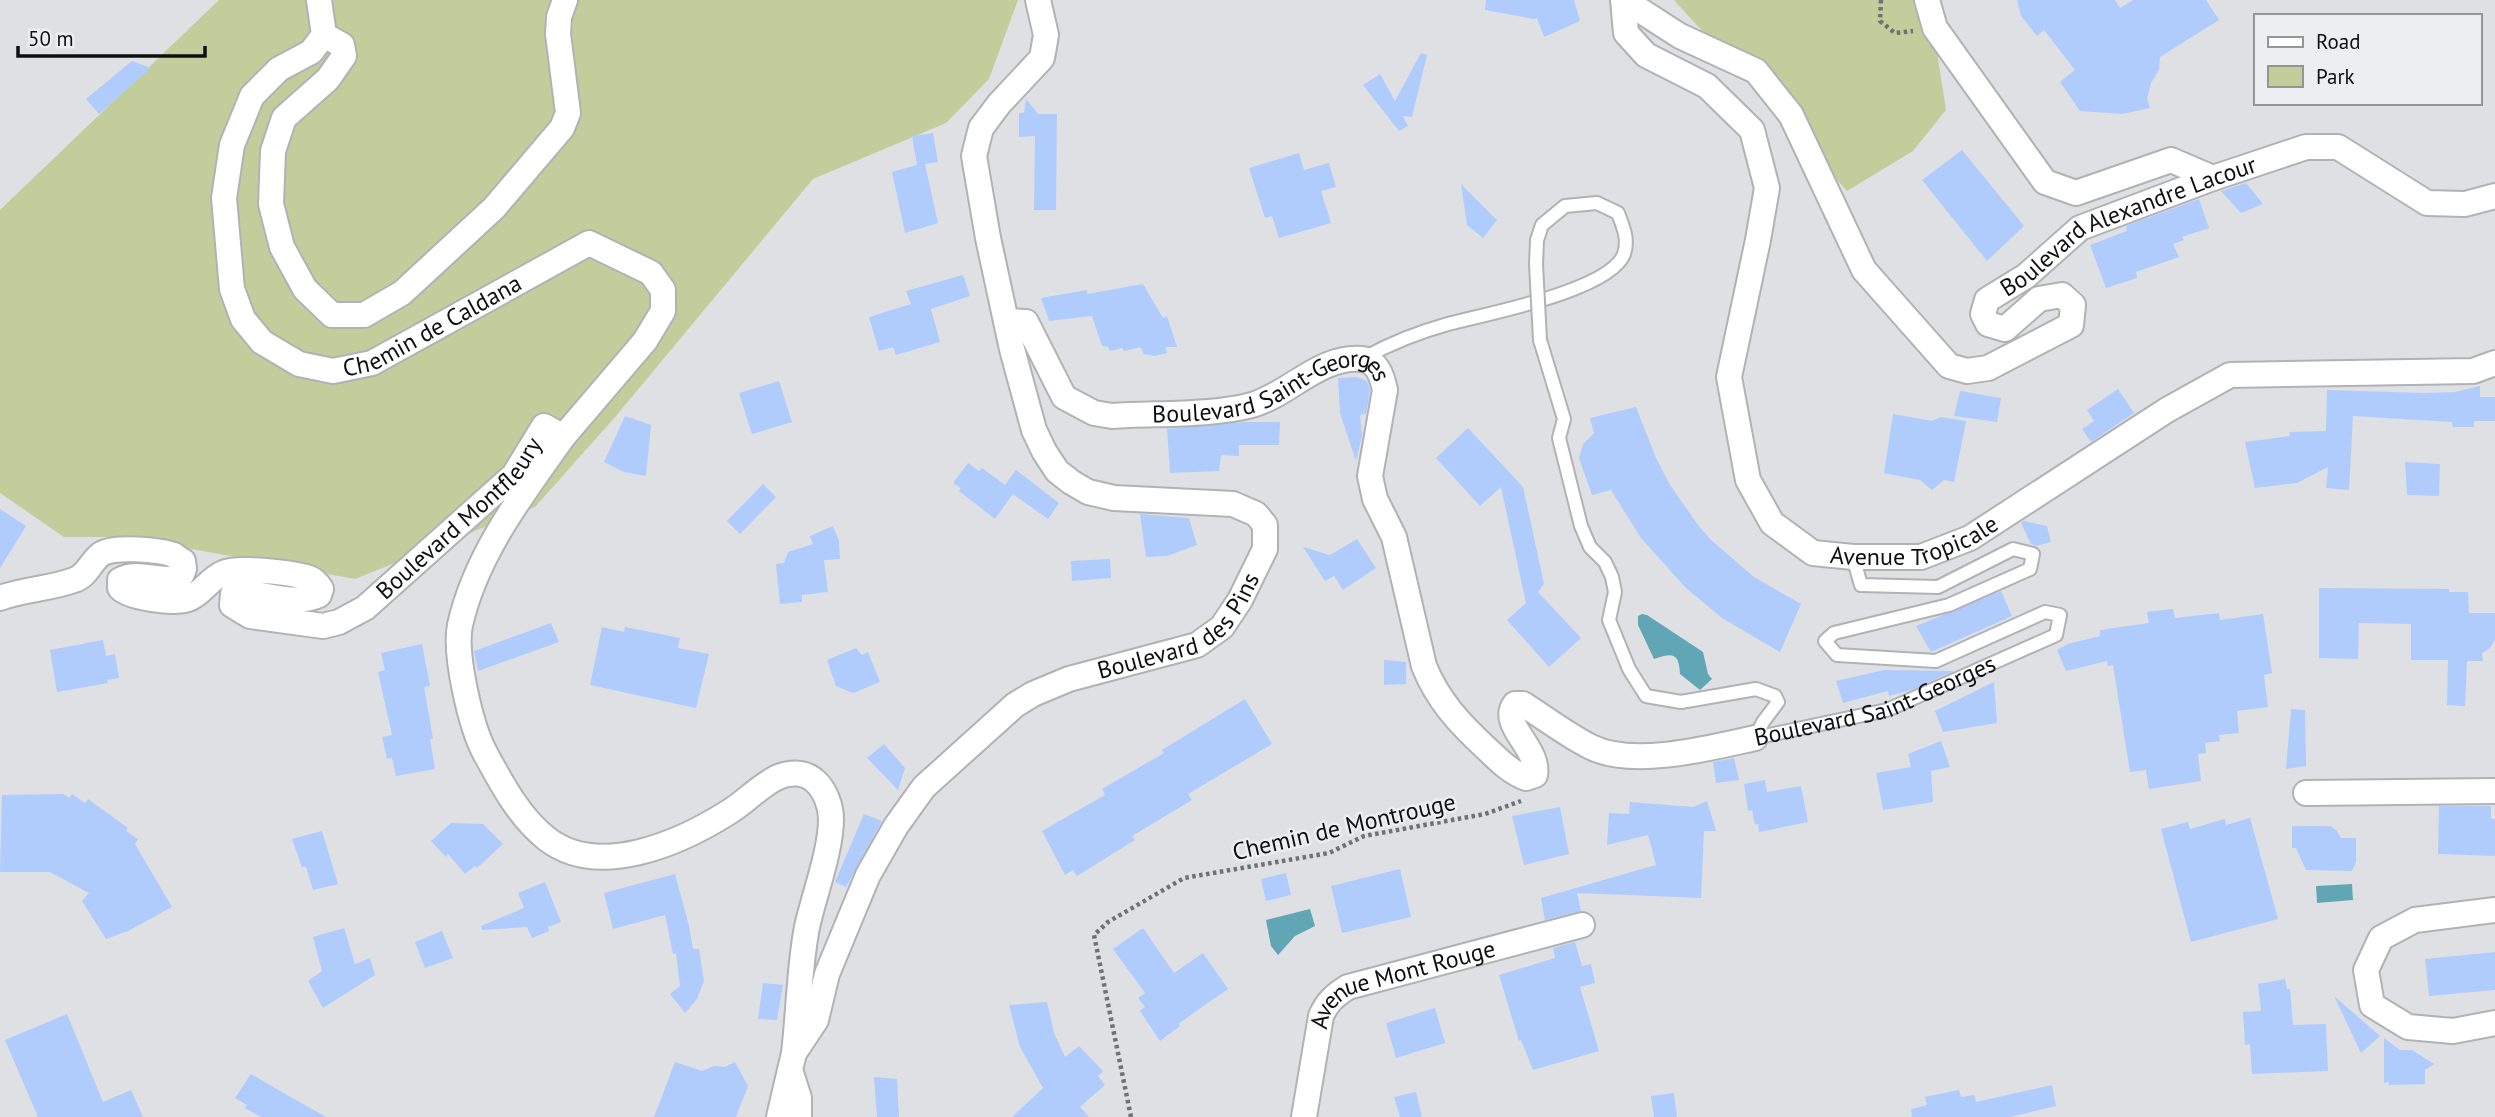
<svg xmlns="http://www.w3.org/2000/svg" width="2495" height="1117" font-family="'PT Sans',sans-serif">
<rect width="100%" height="100%" fill="#dee0e4"/>
<path fill="#c3cd9c" d="M219 0H1018L989 79 946 123 813 179 616 416 535 507 355 579 126 537H64L0 493V210Z
M1674 0H1929L1946 110 1913 151 1847 191Z"/>
<path fill="#60a6b4" d="M1642 614 1647 615 1703 652 1708 674 1712 679 1700 690 1680 674C1679 652 1672 653 1654 659L1638 625V616Z
M2352 884 2353 900 2317 903 2316 886Z
M1310 909 1315 926 1295 936 1278 955 1271 946 1266 920Z"/>
<path fill="#b0ccfc" d="M1486 0H1574L1580 21 1544 37 1537 18 1534 19 1485 10Z
M2017 0H2115L2120 8 2133 0H2206L2219 20 2160 57 2159 70 2151 83 2147 99 2150 108 2122 114 2080 111 2060 82 2075 70 2044 30 2037 36 2021 16Z
M1421 53 1427 55 1412 117 1403 116 1408 126 1399 131 1363 85 1380 74 1395 101Z
M132 61 151 68 99 114 86 99Z
M1026 99 1038 114H1057L1056 210H1034L1035 136 1019 137V113H1024Z
M933 133 938 162 925 164 938 223 905 233 892 172 917 165 912 136Z
M1962 150 2024 226 1987 261 1922 180Z
M1299 153 1304 170 1329 163 1336 187 1321 191 1331 223 1279 238 1272 216 1265 218 1249 168Z
M2246 183 2263 204 2241 213 2221 191Z
M1461 184 1497 220 1483 238 1467 225Z
M2199 199 2209 228 2182 237 2184 240 2173 244 2179 257 2136 272 2137 278 2106 288 2090 245 2127 231 2126 226Z
M963 275 970 296 931 309 940 342 896 355 893 347 879 351 869 317 911 304 906 291Z
M1143 284 1163 318 1167 316 1177 347H1165L1167 353 1154 356 1143 354 1141 347 1124 351 1122 348 1110 351 1108 347 1102 346 1092 316 1049 321 1041 298 1087 290V294Z
M1357 377 1367 381 1370 390 1366 414 1360 415 1362 436 1356 461 1340 413 1338 378Z
M779 381 792 422 752 434 739 393Z
M2480 386V397H2495V421H2474V427H2453L2452 422 2353 416 2349 490 2326 488 2328 467 2297 483 2255 488 2245 442 2290 436 2289 432 2326 431 2327 390 2424 393 2455 392Z
M2118 389 2134 413 2091 442 2082 429 2094 421 2087 410Z
M1960 391 2001 398 1997 422 1954 416Z
M1636 407 1656 458 1670 485 1698 525 1710 539 1754 577 1801 604 1780 652 1722 618 1685 587 1641 538 1611 490 1592 495 1579 458 1583 444 1594 433 1590 418Z
M1893 414 1932 421 1941 417 1966 421 1954 482 1944 480 1932 490 1920 480 1884 473Z
M625 416 651 425 646 476 624 472 604 462Z
M1243 422H1280L1279 445H1239V456L1221 455 1219 471 1170 473 1167 429Z
M1468 428 1523 487 1544 584 1538 592 1581 638 1549 667 1507 620 1526 603 1501 487 1480 506 1436 458Z
M2405 462 2440 464 2439 496 2407 495Z
M968 463 979 471 982 468 1005 485 1016 470 1059 503 1048 519 1013 494 995 519 959 491 961 488 953 483Z
M763 484 776 497 740 534 727 521Z
M0 509 26 526 0 568Z
M1140 514 1189 518 1197 545 1167 556 1146 557Z
M2024 521 2047 526 2051 542 2036 546 2031 544 2021 523Z
M833 526 839 541 840 559 824 560 828 592 802 595V602L780 604 776 564 784 563 788 552 813 544 810 536Z
M1357 539 1376 568 1343 590 1334 576 1325 581 1303 547 1330 555Z
M1110 559 1111 578 1072 581 1071 561Z
M2319 588 2449 589V592H2468L2469 613H2495V640L2490 648 2482 653 2483 661H2467L2465 706 2447 705 2448 660H2411V624L2359 623 2358 659 2319 658Z
M2001 591 2012 616 1931 652 1916 626Z
M2173 609 2175 618 2219 613 2220 620 2263 614 2272 673 2264 675 2268 707 2237 711 2239 733 2219 735 2220 741 2205 743 2206 753 2198 754 2201 781 2149 789 2146 770 2130 772 2113 665 2108 666 2107 661 2066 671 2057 650 2068 644 2100 636V630L2149 623 2147 612Z
M551 623 559 642 478 671 474 651Z
M602 627 624 632 625 627 680 638 678 648 709 654 696 708 590 685Z
M103 640 106 656 115 654 119 678 107 680 108 683 57 692 50 650Z
M422 644 430 686 424 687 433 739H430L435 769 396 776 392 758 387 759 382 737 392 735 378 672 385 670 381 653Z
M856 648 862 655 868 652 880 682 853 693 836 686 827 660Z
M1384 660 1406 662V684L1384 685Z
M1884 670 1954 671 1912 690 1889 696 1888 691 1843 703 1836 681Z
M1994 682 1997 723 1943 732 1935 711Z
M1245 699 1272 744 1188 794 1192 800 1132 836 1135 840 1077 876 1073 870 1065 875 1042 831 1105 795 1102 789 1164 753 1162 750Z
M2291 709 2305 710 2306 766 2286 769Z
M1941 741 1950 767 1931 771 1933 802 1883 810 1876 773 1911 767 1908 754Z
M884 744 905 768 898 790 867 758Z
M1734 758 1739 780 1716 783 1713 762Z
M1765 780 1767 792 1801 786 1808 822 1759 832 1758 824 1755 825 1752 810 1748 811 1744 784Z
M63 794 69 798 72 794 85 803 88 799 128 828 126 831 138 839 135 844 172 907 128 931 106 939 82 901 89 893 50 872H0L2 795Z
M1707 801 1716 831H1704L1701 898 1577 893 1581 911 1545 920 1541 898 1656 865 1648 835 1607 845 1609 813 1629 814 1630 802 1693 807Z
M2439 806H2491V819H2495V856L2438 854Z
M1560 807 1569 854 1524 865 1512 816Z
M864 814 882 821 846 887 835 882Z
M2250 818 2278 919 2191 942 2161 829 2188 822 2190 829 2225 819 2226 825Z
M451 823 483 824 503 844 477 868 475 866 465 874 448 854 446 857 431 841Z
M2292 826H2330L2337 831 2341 838H2356V862L2352 871 2306 870 2296 848H2292Z
M322 831 338 884 313 890 306 867H302L292 839Z
M1400 869 1411 917 1342 933 1331 886Z
M1286 873 1291 895 1266 901 1261 879Z
M675 874 689 926 693 949H699L704 981 697 999 685 1013 670 994 680 986 676 953 673 954 665 915 613 929 604 893Z
M545 882 561 922 548 927 549 931 532 938 527 927 482 930 481 926 524 908 518 893Z
M344 928 355 964 370 958 375 975 323 1008 308 981 322 971 313 937Z
M1143 928 1174 973 1203 953 1228 989 1178 1024 1180 1026 1160 1041 1140 1011 1145 1007 1138 998 1145 993 1113 949Z
M442 931 453 958 425 968 415 942Z
M1575 942 1582 966 1591 964 1595 983 1580 987 1599 1051 1533 1070 1521 1040 1519 1041 1499 975 1555 958 1553 948Z
M2495 952V990L2429 996 2425 959Z
M2285 979 2287 989H2290L2293 1025 2326 1024 2328 1071 2252 1074 2250 1044 2245 1045 2243 1012 2261 1011 2258 984Z
M763 983 783 985 777 1020 758 1019Z
M2334 996 2380 1036 2361 1053Z
M1047 1002 1054 1033 1065 1057 1079 1046 1103 1071 1098 1076 1105 1085 1080 1107 1089 1117H1012L1043 1088 1020 1047 1009 1005Z
M1435 1008 1445 1043 1396 1058 1386 1023Z
M67 1014 103 1102 131 1090 143 1117H38L5 1040Z
M2384 1038 2400 1050H2412L2434 1064 2425 1070V1084L2389 1085V1082L2384 1083Z
M675 1062 702 1071 714 1066 725 1067 735 1062 748 1086 736 1117H654Z
M251 1074 287 1095 326 1117H261L245 1108 247 1105 235 1098Z
M874 1077 897 1079 899 1117H877Z
M2052 1085 2056 1106 2010 1117H1912L1911 1109 1927 1105 1925 1097 1959 1090 1961 1097 1974 1095 1976 1102Z
M1416 1092 1422 1117H1400L1394 1097Z
M1674 1093 1677 1117H1654L1651 1096Z"/>
<g fill="none" stroke-linecap="round" stroke-linejoin="round">
<g stroke="#b0b2b6" stroke-width="16">
<g id="lane">
<path d="M1540 340 1564 419 1559 438 1581 526 1590 547 1605 562 1612 577 1615 592 1609 620 1629 669 1646 696 1681 702 1756 689 1775 696 1778 702 1763 722 1755 738"/>
<path d="M1364 358C1391 343 1419 332 1448 324 1485 314 1610 291 1624 254 1629 239 1623 227 1618 213L1597 203 1565 206 1542 225 1537 240 1536 264"/>
<path id="s1" d="M1755 738 1887 710 2056 635 2060 615 2045 612 1936 661 1837 655 1825 641 1834 633 1949 605 2030 569 2033 554 2013 549 1938 587 1861 585 1853 557"/>
</g>
</g>
<g stroke="#b0b2b6" stroke-width="28">
<g id="street">
<path id="s2" d="M319 0 324 35 311 52 279 69 252 96 232 145 224 198 232 289 243 319 262 342 299 364 333 371 372 363 589 243 651 273 663 290V311L645 341 563 437"/>
<path id="s3" d="M1623 0 1626 33 1646 55 1707 86 1752 130 1767 188 1758 240 1729 377 1748 480 1772 523 1813 553 1853 557H1921L1970 538 2167 410 2230 375 2473 371 2495 363"/>
<path id="s4" d="M1624 0 1680 36 1756 71 1791 115 1864 270 1949 366 1967 371 1988 368 2071 325 2073 305 2062 295 2039 299 2005 329 1988 324 1983 314 1987 300 2026 276 2080 228 2213 178 2306 147H2338L2427 203 2465 204 2495 196"/>
<path d="M1927 0 1935 28 2045 182 2076 193 2171 160 2213 178"/>
<path d="M324 35 342 45 344 56 328 79 284 118 273 151 271 204 282 247 305 289 332 315H364L402 293 494 208 562 128 568 113 558 34 559 17 565 0"/>
<path id="s5" d="M1007 321 1026 322 1064 397 1094 413 1112 416C1155 413 1211 416 1252 405 1290 394 1319 356 1361 359 1377 360 1382 376 1385 390L1370 476 1375 499 1394 537 1424 666C1438 701 1460 724 1487 749 1500 761 1510 772 1526 778L1535 775C1540 748 1499 725 1515 704H1523C1545 718 1567 735 1591 747 1633 768 1710 748 1755 738"/>
<path id="s6" d="M0 598C24 589 50 589 74 580 87 576 90 563 100 555 110 545 161 550 174 555 174 555 182 561 183 561L184 569 181 576C161 585 140 569 120 580V588C129 598 174 604 188 599 202 594 209 579 223 573 237 566 294 573 309 578 315 580 318 584 321 589L319 595C295 606 264 594 238 591L233 594 232 605 250 616 323 626 339 622 365 608 514 475 544 426 563 437C522 495 476 554 460 625 454 655 471 727 485 753 502 784 519 817 547 839 599 879 680 843 729 812 745 802 759 787 776 778 788 772 804 771 815 781 825 790 831 806 831 819 831 851 814 895 807 927 799 968 799 1012 794 1053"/>
<path d="M2306 793 2495 791"/>
<path d="M2495 910 2415 920 2381 938 2366 970 2372 1005 2408 1027 2453 1031 2495 1023"/>
<path d="M791 1073 799 1098V1117"/>
<path id="s7" d="M779 1117 794 1053 816 1020 827 974 868 875 896 826 924 787 1015 705 1033 694 1069 679 1197 645 1222 627 1240 600 1265 549V525L1256 514 1233 504 1114 498 1088 492 1071 482 1057 471 1044 451 1034 430 1012 349 988 238 974 156 981 128 999 104 1042 58 1046 35 1038 0"/>
<path id="s8" d="M1304 1117 1321 1016C1327 1002 1335 995 1348 987L1582 925"/>
</g>
</g>
<path stroke="#707174" stroke-width="4.5" stroke-dasharray="3.5 3.5" stroke-linecap="butt" d="M1881 0 1880 21 1895 33 1913 31
M1131 1117 1094 935 1108 922 1184 878 1329 853 1364 836 1485 814 1521 801"/>
<use href="#lane" stroke="#fff" stroke-width="12"/>
<use href="#street" stroke="#fff" stroke-width="24"/>
<g stroke="#b0b2b6" stroke-width="16" stroke-linecap="butt">
<path id="lane-bridge" d="M1536 264 1540 340"/>
</g>
<use href="#lane-bridge" stroke="#fff" stroke-width="12"/>
</g>
<g text-anchor="middle" stroke-width="5" stroke-linejoin="round" paint-order="stroke">
<g font-size="24" fill="#0e0f10" stroke="#eceef1">
<text dy="8" stroke="none"><textPath href="#s4" startOffset="948">Boulevard Alexandre Lacour</textPath></text>
<text dy="8" stroke="none"><textPath href="#s2" startOffset="578">Chemin de Caldana</textPath></text>
<text dy="8" stroke="none"><textPath href="#s5" startOffset="322">Boulevard Saint-Georges</textPath></text>
<text dy="8" stroke="none"><textPath href="#s6" startOffset="880">Boulevard Montfleury</textPath></text>
<text dy="8" stroke="none"><textPath href="#s3" startOffset="756">Avenue Tropicale</textPath></text>
<text dy="8" stroke="none"><textPath href="#s7" startOffset="674">Boulevard des Pins</textPath></text>
<text dy="8" stroke="none"><textPath href="#s1" startOffset="126">Boulevard Saint-Georges</textPath></text>
<text transform="translate(1344 827) rotate(-13)" y="8">Chemin de Montrouge</text>
<text dy="8" stroke="none"><textPath href="#s8" startOffset="192">Avenue Mont Rouge</textPath></text>
</g>
</g>
<rect x="2254" y="14" width="228" height="91" fill="#eceef1" stroke="#939597" stroke-width="2"/>
<rect x="2268" y="37" width="35" height="10" fill="#ffffff" stroke="#939597" stroke-width="2"/>
<text x="2316" y="49" font-size="21" fill="#0e0f10">Road</text>
<rect x="2268" y="66" width="35" height="21" fill="#c3cd9c" stroke="#939597" stroke-width="2"/>
<text x="2316" y="84" font-size="21" fill="#0e0f10">Park</text>
<path d="M18 46v10h187v-10" fill="none" stroke="#0e0f10" stroke-width="3.5"/>
<text x="28" y="46" font-size="21" fill="#0e0f10" stroke="#eceef1" stroke-width="5" paint-order="stroke">50 m</text>
</svg>
